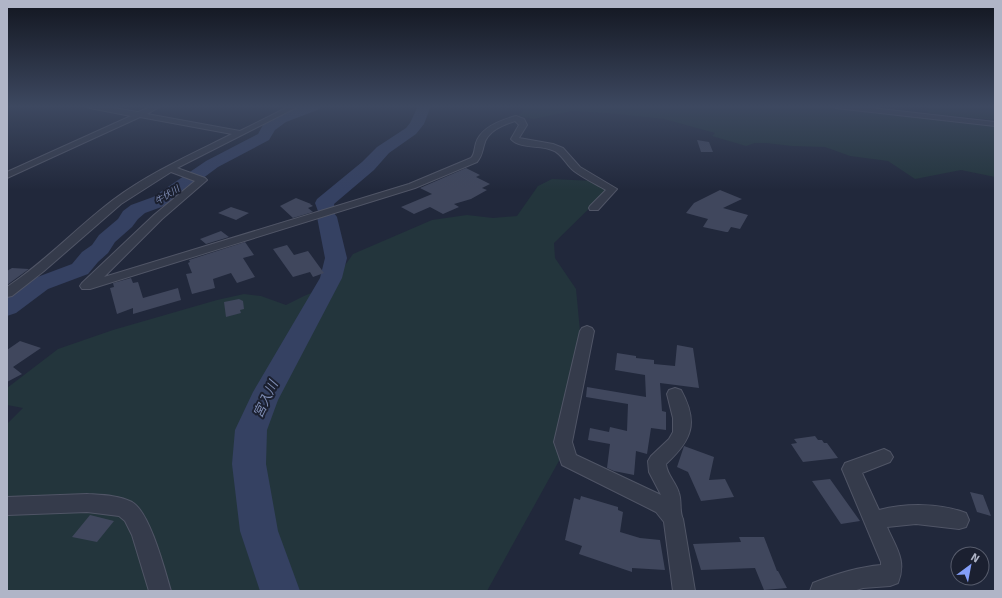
<svg xmlns="http://www.w3.org/2000/svg" width="1002" height="598" font-family="Signika,'Noto Sans JP',sans-serif">
<rect width="100%" height="100%" fill="#21283b"/>
<path fill="#23353c" d="M524 106H829L995 125V177L961 170 915 179 888 161 850 156 825 147 792 146 766 143H755L746 146 712 136 715 133 664 119 608 113 572 111 534 119 518 116 522 112Z
M927 106H995V120L934 114 927 112 929 109Z
M552 179 595 181 608 190 554 243 555 258 576 289 580 331 575 368 554 442 560 459 487 591H7V424L23 408 7 405V388L58 349 113 330 217 300 244 294 261 296 286 305 304 296 331 285 353 254 432 220 467 215 493 218 517 216 538 186Z"/>
<g fill="none" stroke-linecap="round" stroke-linejoin="round">
<path fill="#354162" fill-rule="evenodd" d="M303 106H322L320 109 286 122 275 130 269 140 218 167 167 205 145 213 138 219 132 227 115 242 108 253 98 262 88 274 48 289 16 313 7 316V296L32 279 72 264 82 252 92 245 99 235 118 219 123 211 131 205 153 197 206 161 258 134 263 125 276 116Z
M418 106H431L424 124 416 134 389 153 374 170 334 204 335 210 334 213 337 217 347 258 342 278 278 400 267 430 266 464 278 531 300 591H260L240 531 232 464 235 430 253 392 320 278 325 258 317 217 319 214 315 203 317 199 362 162 377 147 406 128 410 123Z"/>
</g>
<path fill="#40475d" d="M697 140 709 142 713 152H701Z
M466 168 480 175 476 177 490 184 482 188 487 190 471 199 454 204 459 207 443 214 430 207 414 214 401 207 432 194 420 188Z
M720 190 742 199 723 208 748 215 740 229 731 227 728 232H726L703 227 708 219 686 213 694 203Z
M296 198 311 204H310L313 206 308 208 313 212 293 218 280 206Z
M231 207 249 213 236 220 218 213Z
M221 231 229 237 206 244 200 239Z
M245 242 254 255 243 258 255 277 237 283 231 273 213 279 215 288 192 294 186 274 192 273 188 263 190 262 189 260Z
M287 245 294 255 308 251 324 273 313 277 310 272 293 277 273 249Z
M12 268 29 269 7 285V271Z
M131 278 133 283 138 282 143 298 178 288 181 300 133 314V308L117 314 110 288 114 287 113 283Z
M239 299 243 301 244 309 240 310 241 313 226 317 224 302Z
M20 341 41 348 13 367 22 374 7 382V350Z
M677 345 693 348 699 388 660 383 662 411 666 412V430L651 428 647 454 636 451 634 475 614 471 607 468 610 444 588 440 590 428 609 432 610 427 627 431 628 404 586 397 587 387 646 397 645 375 615 370 617 353 636 356V358L654 360V364L675 366Z
M815 436 818 440H822L824 443H827L838 458 803 462 791 444 797 443 794 439Z
M684 446 714 457 709 480 725 479 734 497 701 501 688 472 677 467Z
M830 479 860 521 841 524 812 481Z
M970 492 983 495 991 516 977 512Z
M581 496 618 507V510L623 512 620 532 640 538 660 540 665 570 632 568V572L579 554 582 546 565 540 574 498 580 500Z
M90 515 114 521 97 542 72 537Z
M739 537H764L777 571H778L787 588 764 590 755 568 701 570 693 544 741 542Z"/>
<g fill="none" stroke-linecap="round" stroke-linejoin="round">
<g stroke="#505566" stroke-width="2">
<path id="minor" d="M86 106H101L138 112 153 106H161L147 114 240 131 290 106H299L177 168 205 178 207 180 162 219 104 277 409 184 471 158C475 154 474 149 476 143 481 127 501 120 516 116L524 119 527 125 519 138 553 144 563 148 580 167 617 189 598 210H590L589 208 590 206 606 190C596 184 583 178 574 171 566 165 562 153 552 150 540 145 520 149 511 139L519 125 515 121C503 125 487 131 484 145 482 152 482 156 477 162L415 188 90 289H82L80 286 82 283 154 215 195 181 171 172 121 204 44 271 12 296 7 297V287C45 262 76 228 113 200 149 173 192 154 232 134L140 117 7 178V172L131 116 90 108Z
M832 106H854L995 122V126L836 108Z
M587 326 592 328 594 331 572 442 576 455 661 495 649 472 648 461 651 456 669 439 673 432V418L667 394 669 390 675 388 681 390C699 423 692 440 666 464 667 475 676 482 679 493 682 502 679 511 683 519L695 591H673L664 522 656 512 562 465 554 442 580 331 582 328Z
M884 449 890 452 893 457 890 462 862 473 879 510C906 503 940 503 966 513L969 520 966 527 959 529 916 524 887 527C896 548 907 560 898 583L890 586 863 588 853 591H810L813 583C835 574 858 567 881 565V562L842 469 845 463Z
M87 494C102 495 118 495 132 502 150 512 165 571 171 591H149L132 535 125 521 119 516 87 512 7 515V497Z"/>
</g>
<use href="#minor" fill="#353b4b" fill-rule="evenodd"/>
</g>
<linearGradient id="sky" x2="0" y2="1"><stop stop-color="#121620"/><stop offset="0.56" stop-color="#3d4860"/><stop offset="1" stop-color="#3d4860" stop-opacity="0"/></linearGradient>
<rect width="1002" height="190" fill="url(#sky)"/>
<g text-anchor="middle" stroke-width="4" stroke-linejoin="round" paint-order="stroke">
<g font-size="9" font-style="italic" fill="#7f8db4" stroke="#1b2030">
<text transform="translate(167 195) rotate(-32)" y="3">牛伏川</text>
</g>
<g font-size="13" font-style="italic" fill="#7f8db4" stroke="#1b2030">
<text transform="translate(265 399) rotate(-64)" y="5">宮入川</text>
</g>
</g>
<rect width="1002" height="598" fill="none" stroke="#b0b5c7" stroke-width="16"/>
<g transform="translate(970 566) rotate(32)"><circle r="19" fill="#1b2030" stroke="#575c6c"/>
<path d="M0-3L7 15L0 10L-7 15Z" fill="#839ef9"/>
<text y="-6" font-size="11" font-weight="bold" text-anchor="middle" fill="#b0b5c7">N</text>
</g>
</svg>
